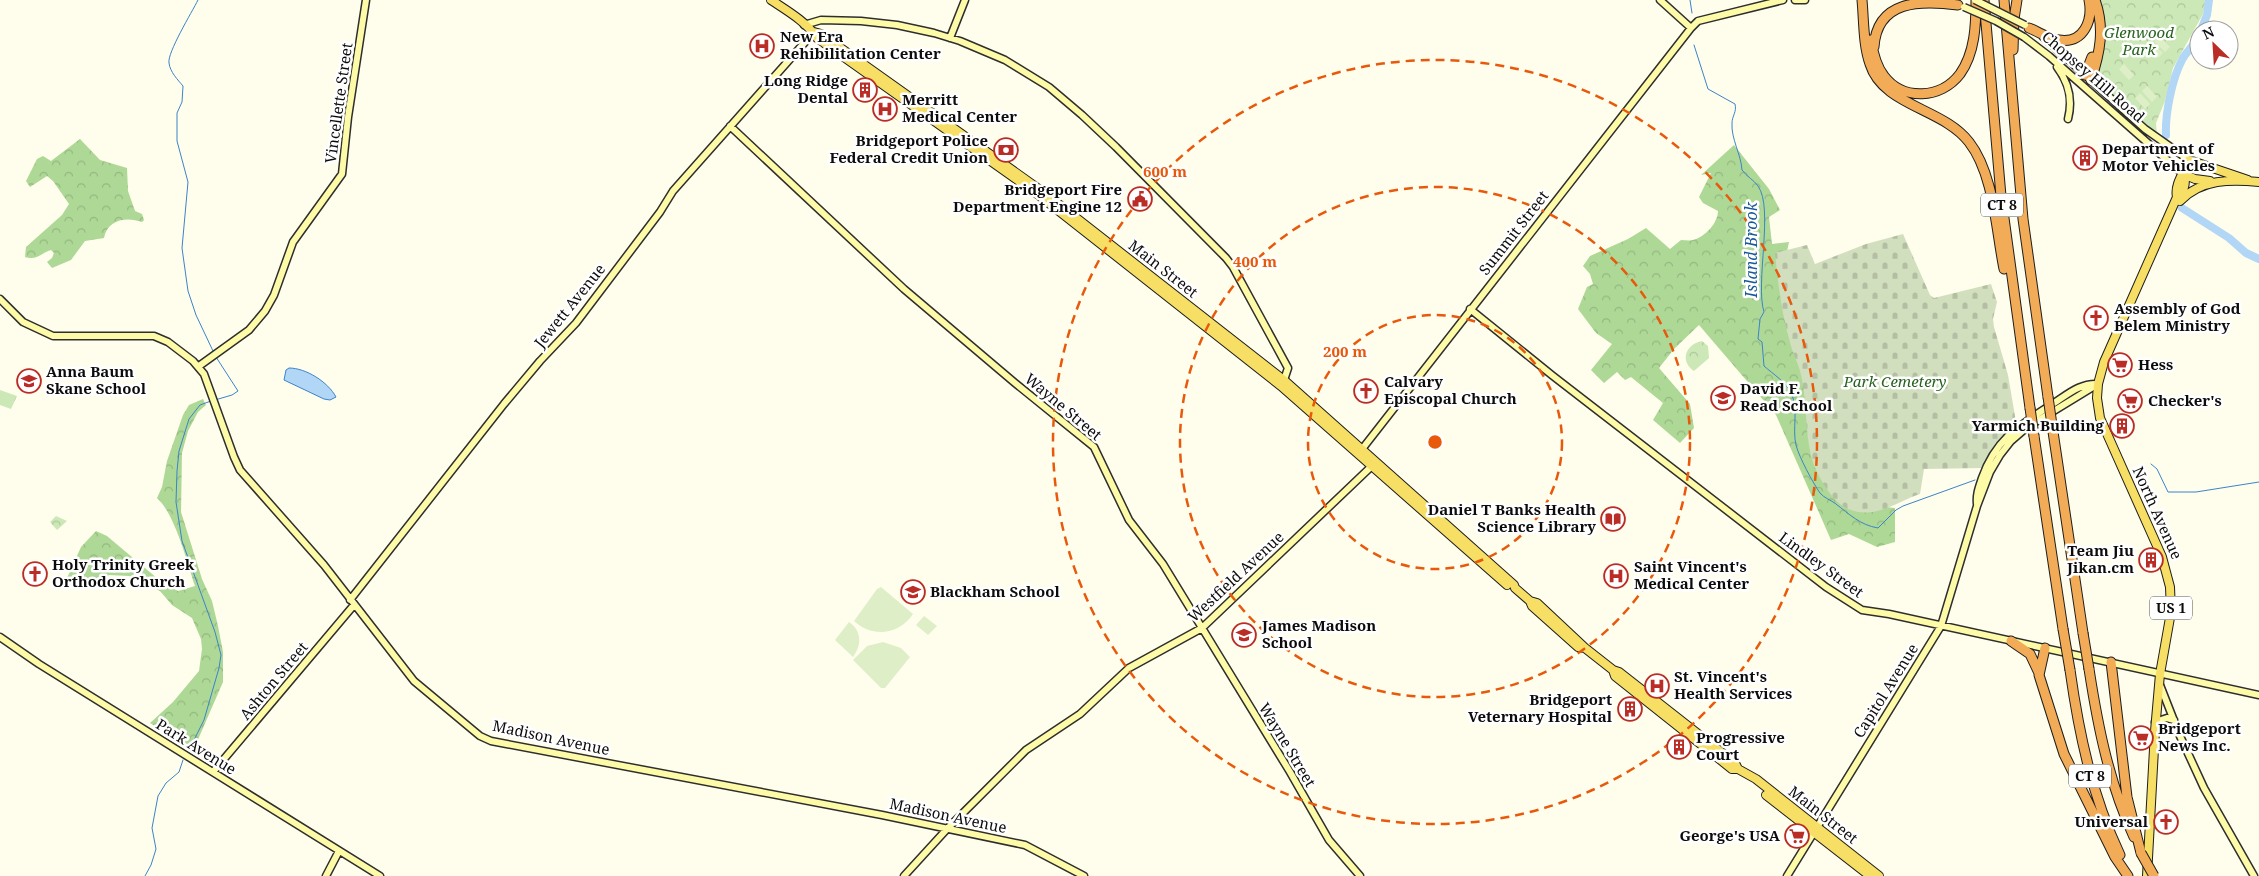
<svg xmlns="http://www.w3.org/2000/svg" width="2259" height="876" font-family="'Noto Serif',serif">
<defs>
<pattern id="forest-crowns" width="20" height="18" patternUnits="userSpaceOnUse" patternTransform="scale(1.25)"><rect width="20" height="18" fill="#aed896"/><path d="M2 6a3 3 0 1 1 6 0M12 15a3 3 0 1 1 6 0" fill="none" stroke="#94b880"/></pattern>
<pattern id="cemetery-stones" width="16" height="16" patternUnits="userSpaceOnUse" patternTransform="scale(1.25)"><rect width="16" height="16" fill="#d2dfbe"/><path d="M2 7V4a2 2 0 0 1 4 0v3zM10 15v-3a2 2 0 0 1 4 0v3z" fill="#b3bea2"/></pattern>
<pattern id="park-crowns" width="20" height="18" patternUnits="userSpaceOnUse" patternTransform="scale(1.25)"><rect width="20" height="18" fill="#cce8b6"/><path d="M2 6a3 3 0 1 1 6 0M12 15a3 3 0 1 1 6 0" fill="none" stroke="#aec69b"/></pattern>
</defs>
<rect width="100%" height="100%" fill="#fffdec"/>
<path fill="url(#forest-crowns)" d="M80 139 100 160 127 168 128 191 135 211 142 214 144 220 142 222C126 216 107 220 104 238L85 241 71 260 52 268 47 262 52 258 54 253 51 250C41 253 37 261 25 257L26 247 62 215 69 204 53 181 47 176 30 187 26 181 37 159 43 156 51 161Z
M1734 145 1769 189 1780 210 1769 217 1772 244 1789 242 1784 266 1868 505 1895 508V542L1877 547 1849 534 1831 540 1776 415 1699 325 1674 349 1659 368 1690 404 1694 428 1680 443 1653 420 1663 403 1631 377 1625 380 1617 372 1604 383 1591 370 1612 344 1596 333 1578 309 1587 287 1593 284 1590 274 1583 266 1590 256 1628 239 1646 228 1670 249 1681 240C1685 240 1690 241 1693 240 1705 237 1718 223 1718 211L1703 203 1699 197 1711 173 1701 175Z
M203 399 206 405 198 412 188 431 182 453 181 512 202 579 212 601 218 626 223 652V682L193 751 150 723 173 702 199 671 202 649 201 639 192 618 172 605 160 591 129 576 109 575 89 587H63L81 547 96 531 107 536 158 579 178 591 195 586C187 562 175 514 157 498L162 487 167 461 183 415 189 405Z"/>
<path fill="url(#cemetery-stones)" d="M1903 234 1930 295 1934 298 1991 284 1997 302 1993 319 1994 327 2008 375 2016 422 1995 444 1982 468 1924 469 1920 494C1896 502 1875 520 1848 509 1833 502 1820 480 1814 465 1804 437 1808 404 1801 375 1799 365 1794 356 1791 346 1782 316 1778 284 1775 253L1807 245 1815 264 1866 244Z"/>
<path fill="url(#park-crowns)" d="M2094 0H2206L2203 14 2173 68 2165 101 2156 123 2157 135 2088 77C2099 47 2098 32 2094 0Z
M1702 341 1708 346 1709 358 1694 371C1679 361 1686 344 1702 341Z
M0 390 17 396 11 409 0 405Z
M56 516 67 521 57 530 50 522Z"/>
<path fill="#deefc8" d="M2159 36 2170 47 2165 52 2154 41Z
M2153 43 2163 53 2158 58 2148 48Z
M2124 64 2134 75 2129 80 2119 69Z
M2147 86 2157 97 2152 102 2142 91Z
M2140 93 2150 104 2145 109 2135 98Z
M881 587 913 614C899 635 872 638 854 621L877 589Z
M924 616 937 626 928 635 916 625Z
M849 622C862 631 862 645 853 657L835 640Z
M883 642 901 648 910 657 885 688H881L853 660 867 646Z"/>
<path fill="#b2d6f5" stroke="#3a84cb" d="M289 368C306 368 328 382 336 397L330 400 324 399 284 380 286 370Z"/>
<g fill="none" stroke-linecap="round" stroke-linejoin="round">
<path stroke="#3a84cb" stroke-width="1" d="M198 0C192 12 167 53 169 63 170 72 178 80 183 86L182 102 177 113V141L188 182 182 248 188 291 196 315 213 351
M1690 0 1692 13
M1694 45 1708 89 1735 104C1737 112 1732 116 1732 123 1731 139 1741 154 1742 170 1747 177 1754 180 1758 186 1774 208 1755 283 1764 312L1760 319 1758 339 1762 342 1764 366C1773 374 1786 382 1791 393 1799 409 1792 428 1796 445 1799 457 1813 483 1820 493 1824 498 1831 500 1836 504 1849 514 1860 525 1878 528L1896 510 1903 506 1975 480
M215 400 232 395 238 391 216 357
M2151 464 2157 469 2168 492H2196L2259 482
M189 750 204 720 219 668 221 655 215 632 182 541 176 502 177 471 179 451 189 419 200 405 211 401
M145 876 151 865 156 849 152 828 158 796 166 783 179 772 183 760"/>
<path stroke="#b2d6f5" stroke-width="8" d="M2201 30 2207 15 2209 0
M2166 135C2165 114 2172 79 2182 60 2187 50 2194 47 2199 34
M2182 208 2229 238 2246 253 2259 259"/>
<g stroke="#2e2e2e" stroke-width="9">
<path id="secondary" d="M1660 0 1691 28
M1795 0H1805
M804 25 821 20 861 21 897 25 934 33 960 41 1005 60 1049 87 1082 115 1116 147 1226 258 1233 267 1288 368 1283 383
M2024 37 2049 56 2183 174
M2043 37 2145 129 2189 160
M950 38 965 0
M2057 67C2069 83 2073 99 2068 119
M730 126 904 289 1015 383 1094 447 1129 520 1163 564 1290 772 1329 840 1360 876
M0 299 23 322 53 336H154L168 342 193 361 204 374 234 457 240 470 324 565 414 681 480 736 491 741 882 815 1025 845 1084 876
M1470 309 1553 376 1826 587 1862 610 1889 614 2259 695
M199 366 249 330 265 311 274 295 293 242 342 174 348 117 366 0
M1359 453 1691 28 1698 21 1783 0
M1977 504C1976 494 1979 487 1982 478 1996 438 2020 425 2054 403 2068 394 2080 383 2098 384
M350 600 504 404 540 361 576 323 660 212 673 191 814 32
M0 637 39 664 380 876
M2160 685 2180 736 2204 788 2254 876
M2155 722 2167 718 2174 720
M213 772 354 605
M326 876 339 851
M904 876 947 829 1026 750 1080 714 1129 668 1202 628 1375 463
M1787 876 1941 626 1977 506 1990 472 2000 455 2011 441 2026 428 2098 384"/>
</g>
<g stroke="#1d1d1d" stroke-width="10">
<path id="primary" d="M771 0C786 10 807 22 817 38L1040 196 1281 386 1507 585
M814 32 821 34 1043 192 1285 381 1514 585 1515 588 1530 601 1537 603 1585 648 1613 670 1619 672 1735 763 1738 769 1756 779 1879 876
M2183 174 2195 179 2210 181
M2177 197C2174 184 2185 171 2189 160L2248 180
M2180 201C2201 179 2231 179 2259 182
M1530 601 1532 606 1578 647 1585 648
M1613 670 1615 676 1732 769H1738
M1766 795 1870 876
M2147 876 2155 731 2160 674 2171 612 2170 587 2162 557 2100 418 2097 398 2098 384 2104 362 2177 197C2184 192 2187 182 2183 174"/>
</g>
<g stroke="#1d1d1d" stroke-width="11">
<path id="highway" d="M1862 0C1864 21 1863 44 1870 64 1883 106 1943 108 1969 142 1994 174 1996 230 2004 269
M1984 0 2001 196 2030 408
M2004 0 2023 219 2048 397
M2029 28C2039 32 2049 39 2059 40 2084 44 2093 20 2089 0
M1871 40C1873 53 1876 66 1884 76 1903 101 1941 99 1960 74 1975 53 1976 25 1976 0
M1874 47C1877 0 1920 0 1958 5
M2013 50 2014 19 2017 0
M2085 75 2092 57
M2091 80C2100 53 2105 28 2095 0
M2052 425 2083 633
M2034 436 2063 629
M2011 641 2030 654 2039 673
M2045 648 2039 675 2064 754 2115 857 2128 876
M2111 662 2127 797 2141 853
M2089 669C2098 727 2109 783 2134 837
M2070 670C2079 734 2092 796 2120 855"/>
</g>
<use href="#secondary" stroke="#fefba8" stroke-width="6"/>
<use href="#primary" stroke="#f6df64" stroke-width="8"/>
<use href="#highway" stroke="#f2ab57" stroke-width="9"/>
<g stroke="#2e2e2e" stroke-width="9" stroke-linecap="butt">
<path id="secondary-bridge" d="M1975 0 2025 25
M1964 7 1996 21 2024 37"/>
</g>
<g stroke="#1d1d1d" stroke-width="11" stroke-linecap="butt">
<path id="highway-bridge" d="M2048 397 2052 425
M2030 408 2034 436
M2063 629 2070 670
M2083 633 2089 669
M2141 853 2154 876"/>
</g>
<use href="#secondary-bridge" stroke="#fefba8" stroke-width="6"/>
<use href="#highway-bridge" stroke="#f2ab57" stroke-width="9"/>
</g>
<g fill="none" stroke="#e8590c" stroke-width="2.5" stroke-dasharray="9 6">
<circle cx="1435" cy="442" r="127"/>
<circle cx="1435" cy="442" r="255"/>
<circle cx="1435" cy="442" r="382"/>
</g>
<defs>
<g id="hospital-ring" transform="scale(1.25)"><circle r="9.5" fill="#fff" stroke="#ba2d27" stroke-width="1.5"/><path d="M-5-5h3v3.5h4V-5h3V5h-3V1.5h-4V5h-3Z" fill="#ba2d27"/></g>
<g id="building-ring" transform="scale(1.25)"><circle r="9.5" fill="#fff" stroke="#ba2d27" stroke-width="1.5"/><path d="M-4-6H4V6H1V3H-1V6H-4ZM-2.5-4.3h1.7v1.8h-1.7ZM.8-4.3h1.7v1.8H.8ZM-2.5-1h1.7V.8h-1.7ZM.8-1h1.7V.8H.8Z" fill="#ba2d27"/></g>
<g id="bank-ring" transform="scale(1.25)"><circle r="9.5" fill="#fff" stroke="#ba2d27" stroke-width="1.5"/><path d="M-6-4H6V4H-6ZM0-2.3a2.3 2.3 0 1 0 0 4.6a2.3 2.3 0 1 0 0-4.6Z" fill="#ba2d27"/></g>
<g id="civic-ring" transform="scale(1.25)"><circle r="9.5" fill="#fff" stroke="#ba2d27" stroke-width="1.5"/><path d="M-.6-6.5H3V-4.5H.6V-3L4-1V1h2V6H-6V1h2V-1L-.6-3ZM-1.2 2.5V6h2.4V2.5Z" fill="#ba2d27"/></g>
<g id="church-ring" transform="scale(1.25)"><circle r="9.5" fill="#fff" stroke="#ba2d27" stroke-width="1.5"/><path d="M-1.2-6h2.4v3.5h3.3v2.4h-3.3V6h-2.4V-.1h-3.3v-2.4h3.3Z" fill="#ba2d27"/></g>
<g id="supermarket-ring" transform="scale(1.25)"><circle r="9.5" fill="#fff" stroke="#ba2d27" stroke-width="1.5"/><path d="M-6-5.5h2.5l.6 2H6L4.5 2H-2.5L-4.4-4H-6ZM-1.5 3.2a1.3 1.3 0 1 0 .1 0ZM3 3.2a1.3 1.3 0 1 0 .1 0Z" fill="#ba2d27"/></g>
<g id="school-ring" transform="scale(1.25)"><circle r="9.5" fill="#fff" stroke="#ba2d27" stroke-width="1.5"/><path d="M0-5L7-2L0 1L-7-2ZM-4 1L0 2.5L4 1V4Q0 6-4 4Z" fill="#ba2d27"/></g>
<g id="library-ring" transform="scale(1.25)"><circle r="9.5" fill="#fff" stroke="#ba2d27" stroke-width="1.5"/><path d="M-6-4Q-3-5.5-.7-3.5V5Q-3 3-6 4ZM6-4Q3-5.5 .7-3.5V5Q3 3 6 4Z" fill="#ba2d27"/></g>
</defs>
<g fill-rule="evenodd">
<use href="#hospital-ring" x="762" y="46"/>
<use href="#building-ring" x="865" y="90"/>
<use href="#hospital-ring" x="885" y="109"/>
<use href="#bank-ring" x="1006" y="150"/>
<use href="#building-ring" x="2085" y="158"/>
<use href="#civic-ring" x="1140" y="199"/>
<use href="#church-ring" x="2096" y="318"/>
<use href="#supermarket-ring" x="2120" y="365"/>
<use href="#school-ring" x="29" y="381"/>
<use href="#church-ring" x="1366" y="391"/>
<use href="#school-ring" x="1723" y="398"/>
<use href="#supermarket-ring" x="2130" y="401"/>
<use href="#building-ring" x="2122" y="426"/>
<use href="#library-ring" x="1613" y="519"/>
<use href="#building-ring" x="2151" y="560"/>
<use href="#church-ring" x="35" y="574"/>
<use href="#hospital-ring" x="1616" y="576"/>
<use href="#school-ring" x="913" y="592"/>
<use href="#school-ring" x="1244" y="635"/>
<use href="#hospital-ring" x="1657" y="686"/>
<use href="#building-ring" x="1630" y="709"/>
<use href="#supermarket-ring" x="2141" y="738"/>
<use href="#building-ring" x="1679" y="747"/>
<use href="#church-ring" x="2166" y="822"/>
<use href="#supermarket-ring" x="1797" y="836"/>
</g>
<g text-anchor="middle" stroke-width="5" stroke-linejoin="round" paint-order="stroke">
<g fill="#fff" stroke="#555" stroke-width="1">
<rect x="1981" y="193.5" width="42" height="23" rx="4"/>
<rect x="2150" y="596.5" width="42" height="23" rx="4"/>
<rect x="2069" y="764.5" width="42" height="23" rx="4"/>
</g>
<g font-size="14" font-weight="bold" fill="#0c0c0c">
<text x="2002" y="210">CT 8</text>
<text x="2171" y="613">US 1</text>
<text x="2090" y="781">CT 8</text>
</g>
<g font-size="15" font-style="italic" fill="#26621e" stroke="#fff">
<text x="2139" y="38">Glenwood<tspan x="2139" dy="17">Park</tspan></text>
<text x="1895" y="387">Park Cemetery</text>
</g>
<g font-size="15" font-weight="bold" fill="#0c0c0c" stroke="#fff" text-anchor="start">
<text x="780" y="42">New Era<tspan x="780" dy="17">Rehibilitation Center</tspan></text>
<text x="848" y="86" text-anchor="end">Long Ridge<tspan x="848" dy="17">Dental</tspan></text>
<text x="902" y="105">Merritt<tspan x="902" dy="17">Medical Center</tspan></text>
<text x="988" y="146" text-anchor="end">Bridgeport Police<tspan x="988" dy="17">Federal Credit Union</tspan></text>
<text x="2102" y="154">Department of<tspan x="2102" dy="17">Motor Vehicles</tspan></text>
<text x="1122" y="195" text-anchor="end">Bridgeport Fire<tspan x="1122" dy="17">Department Engine 12</tspan></text>
<text x="2114" y="314">Assembly of God<tspan x="2114" dy="17">Belem Ministry</tspan></text>
<text x="2138" y="370">Hess</text>
<text x="46" y="377">Anna Baum<tspan x="46" dy="17">Skane School</tspan></text>
<text x="1384" y="387">Calvary<tspan x="1384" dy="17">Episcopal Church</tspan></text>
<text x="1740" y="394">David F.<tspan x="1740" dy="17">Read School</tspan></text>
<text x="2148" y="406">Checker's</text>
<text x="2104" y="431" text-anchor="end">Yarmich Building</text>
<text x="1596" y="515" text-anchor="end">Daniel T Banks Health<tspan x="1596" dy="17">Science Library</tspan></text>
<text x="2134" y="556" text-anchor="end">Team Jiu<tspan x="2134" dy="17">Jikan.cm</tspan></text>
<text x="52" y="570">Holy Trinity Greek<tspan x="52" dy="17">Orthodox Church</tspan></text>
<text x="1634" y="572">Saint Vincent's<tspan x="1634" dy="17">Medical Center</tspan></text>
<text x="930" y="597">Blackham School</text>
<text x="1262" y="631">James Madison<tspan x="1262" dy="17">School</tspan></text>
<text x="1674" y="682">St. Vincent's<tspan x="1674" dy="17">Health Services</tspan></text>
<text x="1612" y="705" text-anchor="end">Bridgeport<tspan x="1612" dy="17">Veternary Hospital</tspan></text>
<text x="2158" y="734">Bridgeport<tspan x="2158" dy="17">News Inc.</tspan></text>
<text x="1696" y="743">Progressive<tspan x="1696" dy="17">Court</tspan></text>
<text x="2148" y="827" text-anchor="end">Universal</text>
<text x="1780" y="841" text-anchor="end">George's USA</text>
</g>
<g font-size="15" fill="#0c0c0c" stroke="#fff">
<text transform="translate(2093 77) rotate(41)" y="5">Chopsey Hill Road</text>
<text transform="translate(339 103) rotate(-82)" y="5">Vincellette Street</text>
<text transform="translate(1514 233) rotate(-52)" y="5">Summit Street</text>
<text transform="translate(1163 269) rotate(38)" y="5">Main Street</text>
<text transform="translate(570 306) rotate(-51)" y="5">Jewett Avenue</text>
<text transform="translate(1063 407) rotate(40)" y="5">Wayne Street</text>
<text transform="translate(2157 513) rotate(66)" y="5">North Avenue</text>
<text transform="translate(1821 565) rotate(36)" y="5">Lindley Street</text>
<text transform="translate(1236 577) rotate(-43)" y="5">Westfield Avenue</text>
<text transform="translate(274 681) rotate(-50)" y="5">Ashton Street</text>
<text transform="translate(1886 691) rotate(-58)" y="5">Capitol Avenue</text>
<text transform="translate(551 738) rotate(12)" y="5">Madison Avenue</text>
<text transform="translate(1287 745) rotate(59)" y="5">Wayne Street</text>
<text transform="translate(196 747) rotate(32)" y="5">Park Avenue</text>
<text transform="translate(1823 815) rotate(38)" y="5">Main Street</text>
<text transform="translate(948 816) rotate(12)" y="5">Madison Avenue</text>
</g>
<g font-size="16" font-style="italic" fill="#18579b" stroke="#fff">
<text transform="translate(1751 250) rotate(-90)" y="6">Island Brook</text>
</g>
</g>
<circle cx="1435" cy="442" r="8" fill="#e8590c" stroke="#fff" stroke-width="2.5"/>
<g font-size="15" text-anchor="middle" font-weight="bold" fill="#e8590c" stroke="#fff" stroke-width="5" stroke-linejoin="round" paint-order="stroke">
<text x="1165" y="177">600 m</text>
<text x="1255" y="267">400 m</text>
<text x="1345" y="357">200 m</text>
</g>
<g transform="translate(2214 45) rotate(335)"><circle r="24" fill="#ffffff" stroke="#9e9e9e"/>
<path d="M0-4L9 19L0 12L-9 19Z" fill="#ba2d27"/>
<text y="-8" font-size="14" font-weight="bold" text-anchor="middle" fill="#0c0c0c">N</text>
</g>
</svg>
